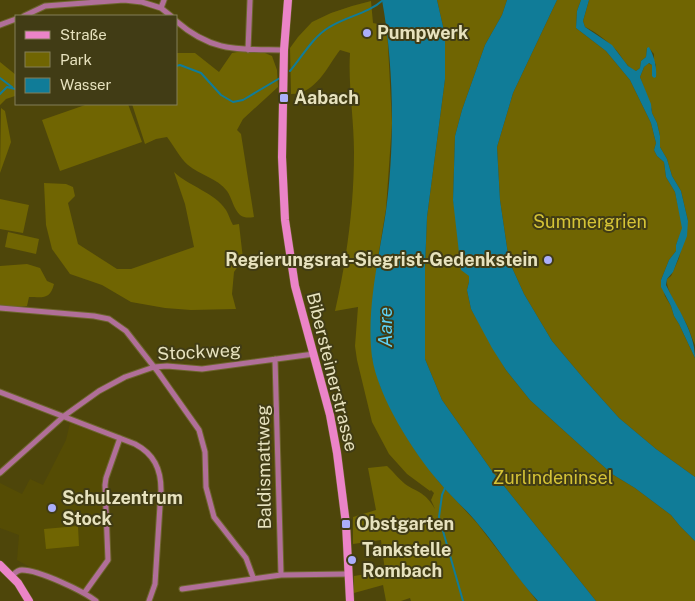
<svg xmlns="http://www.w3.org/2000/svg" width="695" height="601" font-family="'Public Sans',sans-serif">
<rect width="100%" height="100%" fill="#4e460a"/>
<path fill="#554c04" d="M70 423 116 440 103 480 105 558 85 590 35 570 17 560 19 535 0 528V483L22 494 30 479 43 485 66 440Z"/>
<path fill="#706502" d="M437 0H507L502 15 485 45 462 110 455 136 453 200 469 276V282L467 290 471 309 506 370 530 400 612 474 635 488 671 515 680 526 695 541V601H596L492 471 442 400 425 359V267L427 217 445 79V35Z
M557 0H581L577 11 576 28 606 51 630 80 651 123 656 143 654 150 657 156 664 162 666 177 675 192 683 228 676 245V251L669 260 661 280 665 296 671 306 674 316 679 324 695 358V477L656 449 619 418 584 379 552 341 524 294 509 261 500 200 497 147 513 93Z
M589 0H695V345C691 338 690 330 686 323 681 313 665 290 667 279L671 276 679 258 688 221 681 191 672 176 667 159 660 147V136L657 123 652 113V110L640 77 644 67 648 63 652 65 653 76 656 65 654 61V54L649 48H647L646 57 641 61 640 68 636 71C625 67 622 55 614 48 606 40 596 32 585 27L583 21Z
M371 1 373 23 387 26 392 123 386 209 377 264 372 357 381 388 403 431 417 453 439 482 477 523 537 601H411L410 598 401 601H386L383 585 354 593V576L385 571 381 540 353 544V517L376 510 368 468 387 466C394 472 400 481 408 486 422 494 426 494 435 509L431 500 434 493 431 490 430 491 407 474 389 454 372 422 357 360 355 346 358 307 335 311C347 258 354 206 354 152 354 119 348 85 350 53L340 50C327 67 316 94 291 94L290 48 298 37 312 22 331 13 352 6Z
M248 50H258L272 56 277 70 278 87 243 119 237 130 241 134 254 217C249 218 244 218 240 215 233 208 232 198 227 191 217 178 200 175 188 165 180 158 174 146 167 137L156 139 145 144 132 104H176V53H195L219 72 232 53Z
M0 62 16 75V93L15 96 6 99 0 105Z
M88 104H128L142 142 60 171 42 120Z
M1 108 5 111 11 142 0 173Z
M174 172C190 187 214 192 226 210 229 215 230 220 233 225L239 224 243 259 234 272 232 294 236 309 191 310 165 308 131 302 102 285 70 274 52 249 46 225 44 183 66 184 73 187 75 196 68 203 78 244 117 269H131L194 247 185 204Z
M0 199 29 205 23 233 0 229Z
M8 232 39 239 36 254 5 247Z
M27 264 40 268 47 281 54 284C50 300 43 297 29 297L27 306 0 308V266Z
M78 526 79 546 46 549 44 529Z"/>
<path fill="#107c98" d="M382 0H437L445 35V79L427 217 425 267V359L442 400 492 471 596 601H538C516 577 499 549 478 524 466 509 451 497 439 482 413 452 378 397 372 357 366 309 379 258 386 211 395 144 394 66 382 0Z
M507 0H557L513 93 497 147 500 200 509 261 524 294 552 341 584 379 619 418 656 449 695 477V541L680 526 671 515 635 488 612 474 530 400 506 370 492 348 471 309 467 290 469 282V276L461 270 453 200 455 136 462 110 485 45 502 15Z
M581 0H589L583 21 585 27 612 45 628 66 636 71 640 68 641 61 646 57 647 48 649 47C654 56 657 66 656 77L654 78 652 76V65L649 63 644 67 640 77 651 104 652 113 657 123 660 136V147L667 159 672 176 681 191 688 221 687 236 673 272 667 279 666 285C677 308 695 332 695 358L679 324 674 316 671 306 661 287V280L669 260 676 251V245L682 228 675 192 666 177 664 162 657 156 654 150 656 143 651 123 630 80 606 51 576 28 577 11Z"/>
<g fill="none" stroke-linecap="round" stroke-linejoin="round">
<path stroke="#107c98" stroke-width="2" d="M176 66 180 65 201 73 221 95 233 102 243 100 280 78
M290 71C302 57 312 38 328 28 346 16 368 14 383 0
M0 78 12 87
M0 94 7 87 15 89
M445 488 442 495 439 517 463 601"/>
<g stroke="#6d652e" stroke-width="7">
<path id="street" d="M161 8 164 0
M24 16 45 6 124 0 142 2 161 8 171 16
M176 21C213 53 239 49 284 50
M0 25 16 19
M248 50 250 0
M0 308 94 316 109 319 126 331 158 372 199 430 205 452 206 487 214 517 246 558 253 577
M275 359 281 575
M0 392 135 444C154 454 161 469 161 490L155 584 149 601
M0 473 64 416 99 391 125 377 154 367 167 366 202 369 314 354
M12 576C15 573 17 570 22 570 39 570 83 591 96 601
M182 589 281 575 349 574
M85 592 108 560 105 485 106 478 120 438"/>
</g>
<g stroke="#6d652e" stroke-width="9">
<path id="secondary" d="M288 0 284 50 282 157 285 220 295 286 330 415 337 453 346 524 350 601
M0 565 18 583 29 601"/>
</g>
<use href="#street" stroke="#b16f99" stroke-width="5"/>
<use href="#secondary" stroke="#eb84c8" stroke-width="8"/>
</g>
<g fill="#abaffb" stroke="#413c15" stroke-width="2">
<circle cx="367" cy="33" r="5"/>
<rect x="279" y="93" width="10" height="10" rx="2.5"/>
<circle cx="548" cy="260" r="5"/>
<circle cx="52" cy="508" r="5"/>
<rect x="341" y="519" width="10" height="10" rx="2.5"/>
<circle cx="352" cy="560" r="5"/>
</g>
<g text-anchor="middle" stroke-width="4" stroke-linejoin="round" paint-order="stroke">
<g font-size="18" font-weight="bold" fill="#e7e2be" stroke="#413c15" text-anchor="start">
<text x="377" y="39">Pumpwerk</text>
<text x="294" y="104">Aabach</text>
<text x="538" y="266" text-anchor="end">Regierungsrat-Siegrist-Gedenkstein</text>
<text x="62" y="504">Schulzentrum<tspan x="62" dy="21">Stock</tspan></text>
<text x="356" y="530">Obstgarten</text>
<text x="362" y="556">Tankstelle<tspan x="362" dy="21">Rombach</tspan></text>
</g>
<g font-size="18" fill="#d5c336" stroke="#413c15">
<text x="590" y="228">Summergrien</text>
<text x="553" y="484">Zurlindeninsel</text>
</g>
<g font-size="18" fill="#e7e2be" stroke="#413c15">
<text transform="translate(199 352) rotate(-3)" y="6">Stockweg</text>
<text transform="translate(332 372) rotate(76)" y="6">Bibersteinerstrasse</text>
<text transform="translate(264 467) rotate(-91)" y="6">Baldismattweg</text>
</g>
<g font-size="19" font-style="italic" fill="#5ed1f5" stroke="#413c15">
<text transform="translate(385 327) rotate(-90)" y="7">Aare</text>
</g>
</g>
<rect x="15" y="15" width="162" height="90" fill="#413c15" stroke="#837e59"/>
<rect x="25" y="31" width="25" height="8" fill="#eb84c8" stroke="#837e59"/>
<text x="60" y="40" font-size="15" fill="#e7e2be">Straße</text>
<rect x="25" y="52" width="25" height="15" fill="#706502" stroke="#837e59"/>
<text x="60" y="65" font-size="15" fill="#e7e2be">Park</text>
<rect x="25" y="78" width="25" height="15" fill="#107c98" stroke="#837e59"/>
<text x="60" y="90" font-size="15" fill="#e7e2be">Wasser</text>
</svg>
